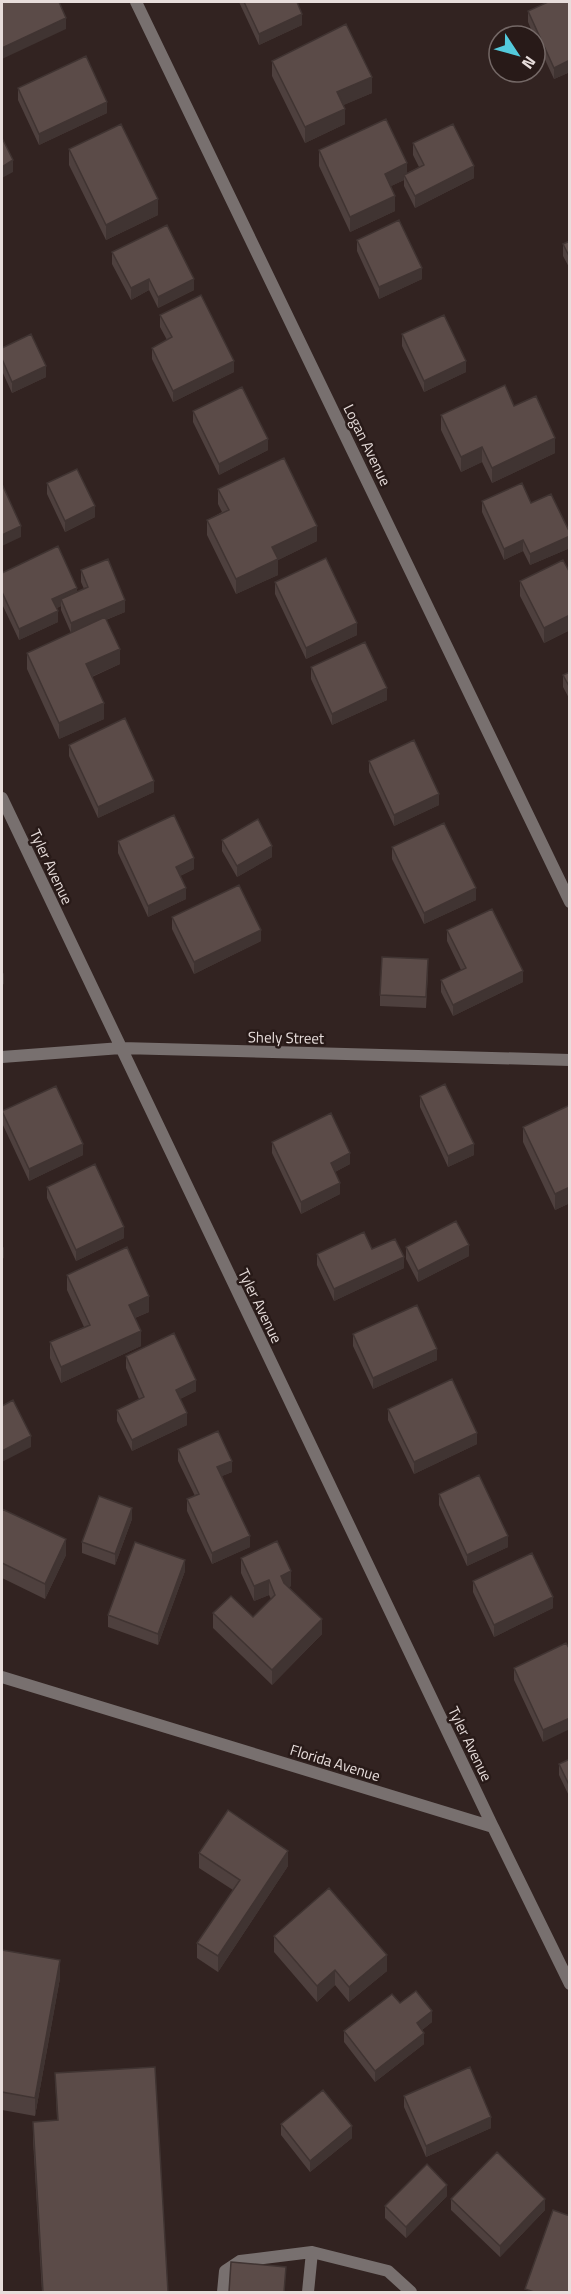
<svg xmlns="http://www.w3.org/2000/svg" width="571" height="2294" font-family="'Titillium Web',sans-serif">
<rect width="100%" height="100%" fill="#322321"/>
<g fill="none" stroke-linecap="round" stroke-linejoin="round">
<path stroke="#78706f" stroke-width="12" d="M223 2292 225 2271 240 2261 312 2252
M308 2292 312 2252 388 2271 411 2292"/>
<path stroke="#78706f" stroke-width="12" d="M136 2 570 902
M2 798 493 1827
M2 1057 121 1048 570 1060
M2 1677 493 1827 570 1984"/>
</g>
<path fill="#4e403e" d="M239 2H297L302 25 259 45Z
M570 2V72L554 79 535 38V36H534L528 22V11Z
M272 61 372 93 343 105 345 124 305 143 272 76Z
M18 88 107 113 39 145 18 100Z
M413 143 474 178 415 208 404 186V180L391 186 395 211 350 232 319 166V150L407 173 419 167 413 155Z
M69 149 158 215 106 240 69 165Z
M357 240 422 279 379 299 357 251Z
M570 241V269L563 256V244Z
M112 252 194 290 158 308 149 290 131 300 112 264Z
M160 315 234 372 173 402 152 359V348L167 340 160 327Z
M402 334 466 372 424 392 402 346Z
M2 348 46 377 12 393 2 371Z
M514 406 555 453 492 483 482 462 461 472 441 430V415Z
M193 411 268 450 219 475 193 422Z
M47 483 95 517 65 532 47 494Z
M218 489 317 541 278 560V575L236 594 207 535V520L222 512 218 504Z
M482 501 531 503 570 533V548L530 565 523 551 504 560 482 512Z
M81 570 125 612 106 620 120 664 92 677 104 719 59 739 27 669V653L71 633 61 610V606L57 608 58 622 19 640 2 604V573L77 592 84 589 81 582Z
M570 573V630L544 643 520 596V581Z
M275 582 357 635 306 659 275 594Z
M311 667 387 700 332 725 311 679Z
M570 672V700L563 687V675Z
M69 745 154 792 98 818 69 756Z
M369 761 439 805 394 826 369 772Z
M222 840 272 857 237 877 222 851Z
M118 841 194 869 180 876 186 899 148 917 118 853Z
M392 847 476 900 424 924 392 859Z
M172 917 261 941 194 974 172 929Z
M447 930 523 982 453 1016 441 992V980L461 970 447 941Z
M428 970 426 1008 380 1006V995Z
M420 1096 474 1155 448 1167 420 1107Z
M570 1105V1203L555 1210 523 1142V1127Z
M2 1111 83 1155 29 1181 2 1123Z
M272 1142 350 1164 335 1172 340 1194 301 1214 272 1153Z
M47 1187 124 1238 76 1261 47 1198Z
M406 1247 469 1256 418 1282 406 1259Z
M372 1249 404 1268 334 1301 317 1265V1254Z
M67 1275 149 1312 135 1318 141 1346 61 1383 50 1358V1342L84 1327 67 1290Z
M353 1334 437 1360 373 1389 353 1346Z
M126 1356 196 1391 180 1399 187 1425 132 1451 117 1421V1410L139 1399 126 1368Z
M388 1409 477 1444 414 1474 388 1420Z
M178 1449 232 1472 222 1476 250 1547 212 1564 187 1511V1499L195 1496 178 1461Z
M439 1494 508 1547 467 1566 439 1505Z
M2 1509 66 1555 45 1599 2 1578Z
M132 1519 115 1565 82 1553V1542Z
M241 1558 291 1586 289 1587 322 1634 272 1685 213 1628V1613L253 1617 271 1599 269 1595 254 1601 241 1573Z
M185 1571 158 1645 108 1627V1615Z
M473 1581 553 1608 494 1637 473 1592Z
M566 1643 543 1742 514 1680V1668Z
M570 1759V1798L559 1775V1764Z
M199 1853 288 1866 218 1972 197 1958V1943L233 1890 199 1868Z
M274 1936 387 1971 349 2002 335 1985 317 2002 274 1952Z
M2 1950 60 1978 35 2116 2 2110Z
M400 2003 432 2022 422 2030 424 2044 375 2082 344 2042V2031Z
M55 2073 168 2292H42L33 2140V2122L57 2120Z
M404 2096 491 2128 426 2157 404 2107Z
M281 2124 352 2138 310 2172 281 2135Z
M447 2196 406 2238 385 2218V2206Z
M451 2199 545 2210 500 2257 451 2210Z"/>
<path fill="#403432" d="M302 14V25L259 45V34Z
M66 18V29L2 59V48Z
M570 60V72L554 79V68Z
M372 77V93L337 108V92Z
M107 102V113L39 145V134Z
M345 109V124L305 143V127Z
M13 160V172L2 178V167Z
M407 163V178L404 175V180L385 189V174Z
M474 166V178L415 208V196Z
M395 196V211L350 232V217Z
M158 199V215L106 240V225Z
M422 268V279L379 299V287Z
M149 279V290L131 300V288Z
M194 279V290L158 308V297Z
M234 361V372L173 402V391Z
M466 361V372L424 392V381Z
M46 366V377L12 393V382Z
M555 438V453L492 483V468Z
M268 439V450L219 475V464Z
M482 447V462L461 472V457Z
M95 506V517L65 532V521Z
M21 526V537L2 546V535Z
M317 526V541L278 560V575L236 594V579L272 547Z
M570 536V548L530 565V554Z
M523 540V551L504 560V549Z
M77 588V599H61V606L52 610V599Z
M125 600V612L71 634V623Z
M58 611V622L19 640V629Z
M570 615V630L544 643V628Z
M357 623V635L306 659V648Z
M120 649V664L86 679V664Z
M387 688V700L332 725V714Z
M104 703V719L59 739V723Z
M154 781V792L98 818V807Z
M439 794V805L394 826V815Z
M272 846V857L237 877V866Z
M194 858V869L176 878V867Z
M186 888V899L148 917V906Z
M476 888V900L424 924V913Z
M261 930V941L194 974V962Z
M523 971V982L453 1016V1005Z
M4 973V984L2 985V974Z
M83 1144V1155L29 1181V1169Z
M474 1144V1155L448 1167V1156Z
M350 1153V1164L331 1174V1163Z
M340 1183V1194L301 1214V1202Z
M570 1187V1203L555 1210V1194Z
M124 1227V1238L76 1261V1250Z
M469 1245V1256L418 1282V1271Z
M4 1247V1258L2 1259V1248Z
M404 1257V1268L334 1301V1289Z
M149 1296V1312L129 1320V1305Z
M141 1331V1346L61 1383V1367Z
M437 1349V1360L373 1389V1378Z
M196 1380V1391L176 1401V1390Z
M187 1413V1425L132 1451V1440Z
M477 1433V1444L414 1474V1462Z
M31 1436V1447L2 1462V1451Z
M232 1461V1472L217 1478V1467Z
M132 1508V1519L115 1565V1554Z
M250 1536V1547L212 1564V1553Z
M508 1536V1547L467 1566V1555Z
M66 1539V1555L45 1599V1584Z
M185 1560V1571L158 1645V1634Z
M291 1571V1586L281 1591V1576Z
M269 1580V1595L254 1601V1586Z
M553 1597V1608L494 1637V1625Z
M322 1619V1634L272 1685V1670Z
M570 1718V1729L543 1742V1730Z
M288 1851V1866L218 1972V1956Z
M387 1955V1971L349 2002V1987Z
M60 1960V1978L35 2116V2098Z
M335 1970V1985L317 2002V1986Z
M432 2011V2022L417 2034V2023Z
M424 2033V2044L375 2082V2071Z
M491 2117V2128L426 2157V2146Z
M352 2126V2138L310 2172V2161Z
M447 2185V2196L406 2238V2227Z
M545 2199V2210L500 2257V2246Z"/>
<path fill="#5b4b48" stroke="#403432" stroke-width="1.5" d="M2 2H59L66 18 2 48Z
M244 2H297L302 14 259 34Z
M548 2H570V60L554 68 528 11Z
M346 24 372 77 337 92 345 109 305 127 272 61Z
M86 56 107 102 39 134 18 88Z
M386 119 407 163 385 174 395 196 350 217 319 150Z
M121 124 158 199 106 225 69 149Z
M453 124 474 166 415 196 404 175 424 165 413 143Z
M2 138 13 160 2 167Z
M399 220 422 268 379 287 357 240Z
M167 225 194 279 158 297 149 279 131 288 112 252Z
M570 241V258L563 244Z
M201 295 234 361 173 391 152 348 172 337 160 315Z
M444 315 466 361 424 381 402 334Z
M31 334 46 366 12 382 2 359V348Z
M505 385 514 406 536 396 555 438 492 468 482 447 461 457 441 415Z
M242 387 268 439 219 464 193 411Z
M284 458 317 526 272 547 278 559 236 579 207 520 229 510 218 489Z
M77 469 95 506 65 521 47 483Z
M522 483 531 503 551 494 570 533V536L530 554 523 540 504 549 482 501Z
M2 484 21 526 2 535Z
M58 546 77 588 52 599 58 611 19 629 2 592V573Z
M326 558 357 623 306 648 275 582Z
M108 559 125 600 71 623 61 599 88 587 81 570Z
M563 560 570 573V615L544 628 520 581Z
M105 617 120 649 86 664 104 703 59 723 27 653Z
M365 642 387 688 332 714 311 667Z
M570 672V688L563 675Z
M125 718 154 781 98 807 69 745Z
M414 740 439 794 394 815 369 761Z
M174 815 194 858 176 867 186 888 148 906 118 841Z
M258 819 272 846 237 866 222 840Z
M444 823 476 888 424 913 392 847Z
M239 885 261 930 194 962 172 917Z
M492 909 523 971 453 1005 441 980 466 968 447 930Z
M382 957 428 959 426 997 380 995Z
M445 1084 474 1144 448 1156 420 1096Z
M56 1086 83 1144 29 1169 2 1111Z
M570 1105V1187L555 1194 523 1127Z
M331 1113 350 1153 331 1163 340 1183 301 1202 272 1142Z
M95 1164 124 1227 76 1250 47 1187Z
M456 1221 469 1245 418 1271 406 1247Z
M364 1232 372 1249 395 1239 404 1257 334 1289 317 1254Z
M127 1247 149 1296 129 1305 141 1331 61 1367 50 1342 90 1325 67 1275Z
M417 1305 437 1349 373 1378 353 1334Z
M174 1333 196 1380 176 1390 187 1413 132 1440 117 1410 144 1397 126 1356Z
M452 1379 477 1433 414 1462 388 1409Z
M13 1400 31 1436 2 1451V1406Z
M218 1431 232 1461 217 1467 250 1536 212 1553 187 1499 199 1494 178 1449Z
M479 1475 508 1536 467 1555 439 1494Z
M99 1496 132 1508 115 1554 82 1542Z
M2 1509 66 1539 45 1584 2 1563Z
M277 1541 291 1571 281 1576 284 1583 322 1619 272 1670 213 1613 231 1596 253 1617 275 1595 269 1580 254 1586 241 1558Z
M135 1542 185 1560 158 1634 108 1615Z
M532 1553 553 1597 494 1625 473 1581Z
M566 1643 570 1650V1718L543 1730 514 1668Z
M570 1759V1787L559 1764Z
M228 1810 288 1851 218 1956 197 1943 240 1880 199 1853Z
M329 1888 387 1955 349 1987 335 1970 317 1986 274 1936Z
M2 1950 60 1960 35 2098 2 2092Z
M416 1991 432 2011 417 2023 424 2033 375 2071 344 2031 392 1994 400 2003Z
M155 2067 168 2292H43L33 2122 58 2120 55 2073Z
M470 2067 491 2117 426 2146 404 2096Z
M323 2090 352 2126 310 2161 281 2124Z
M497 2152 545 2199 500 2246 451 2199Z
M427 2164 447 2185 406 2227 385 2206Z
M553 2210 570 2216V2292H534L525 2289Z
M231 2262 286 2267 284 2292H229Z"/>
<g text-anchor="middle" stroke-width="5" stroke-linejoin="round" paint-order="stroke">
<g font-size="15" fill="#e7dddb" stroke="#281a18">
<text transform="translate(367 445) rotate(64)" y="5">Logan Avenue</text>
<text transform="translate(51 867) rotate(65)" y="5">Tyler Avenue</text>
<text transform="translate(286 1038) rotate(1)" y="5">Shely Street</text>
<text transform="translate(260 1306) rotate(64)" y="5">Tyler Avenue</text>
<text transform="translate(470 1744) rotate(64)" y="5">Tyler Avenue</text>
<text transform="translate(335 1763) rotate(17)" y="5">Florida Avenue</text>
</g>
</g>
<rect width="571" height="2294" fill="none" stroke="#e7dddb" stroke-width="6"/>
<g transform="translate(517 54) rotate(126)"><circle r="28" fill="#281a18" stroke="#746866" stroke-width="1.5"/>
<path d="M0-4.5L10 22L0 15L-10 22Z" fill="#53cadc"/>
<text y="-9" font-size="16" font-weight="bold" text-anchor="middle" fill="#e7dddb">N</text>
</g>
</svg>
